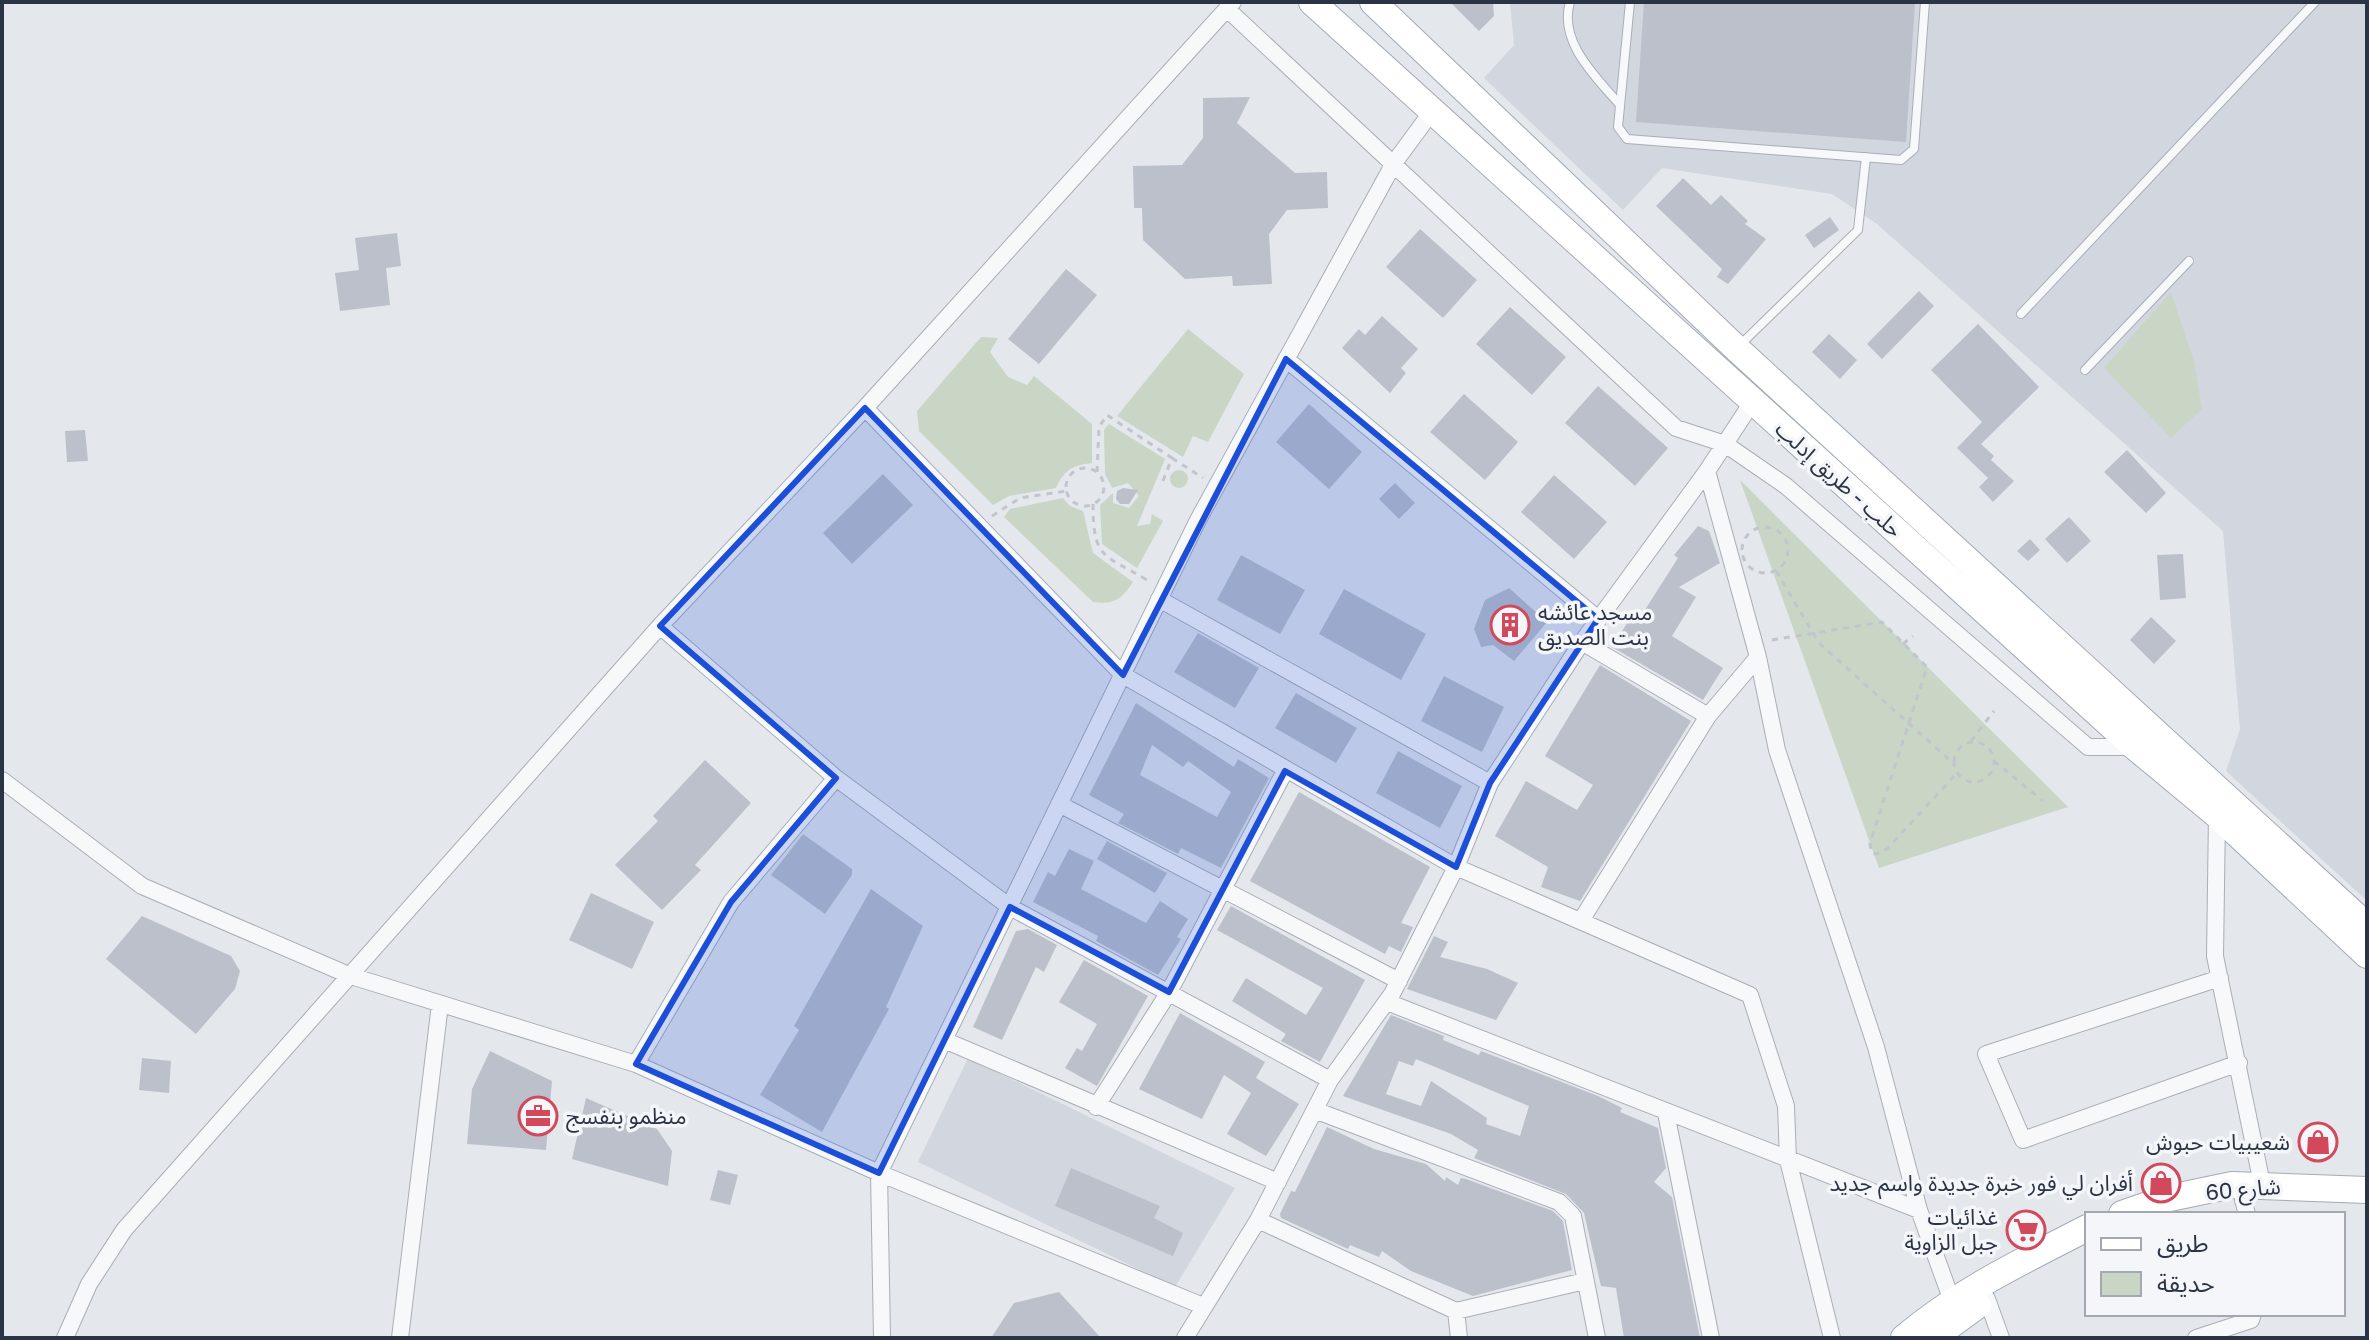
<svg xmlns="http://www.w3.org/2000/svg" width="2369" height="1340" font-family="'Golos Text','Noto Sans Arabic',sans-serif">
<rect width="100%" height="100%" fill="#e4e7ec"/>
<path fill="#d2d6de" d="M1510 2H2367V901L2226 771 2240 729 2223 531 1877 224 1832 194 1662 168 1623 210 1484 78 1514 45Z
M968 1058 1235 1188 1175 1287 918 1162Z"/>
<path fill="#c9d6c5" d="M2171 292 2194 361 2202 409 2171 438 2104 368Z
M1188 329 1244 374 1208 442 1193 436 1183 457 1117 416Z
M981 337 998 338 990 352 1008 377 1027 385 1034 376 1092 424V463C1073 465 1064 470 1056 488L1009 496 993 505 919 431 917 411Z
M1109 424 1165 459 1137 526 1150 524 1152 514 1163 521 1137 568 1102 544 1100 505 1113 493V503L1129 508 1139 496 1128 483 1112 488 1105 474 1104 430Z
M1170 479a9 9 0 1 1 18 0a9 9 0 1 1-18 0Z
M1740 480 2068 807 1879 868Z
M1063 498 1070 506 1083 511 1093 553 1133 582C1122 599 1114 605 1093 602L1004 517 1010 509Z"/>
<path fill="#bbc0ca" fill-rule="evenodd" d="M1450 2H1493L1494 16 1479 31Z
M1644 2H1915L1906 142 1636 122Z
M1250 97 1237 123 1295 173 1327 172 1328 208 1287 210 1269 234 1272 284 1233 286 1232 276 1185 279 1143 240 1142 208H1134L1133 166 1182 165 1203 138V98Z
M1683 178 1711 205 1721 195 1748 221 1745 224 1766 239 1728 284 1717 277 1722 269 1656 206Z
M1830 217 1839 230 1814 248 1805 235Z
M1420 229 1477 280 1443 318 1386 267Z
M397 233 401 266 386 268 390 305 340 311 335 273 359 270 355 238Z
M1066 269 1097 295 1039 364 1008 339Z
M1919 291 1934 306 1882 359 1867 344Z
M1510 307 1566 357 1532 395 1476 344Z
M1382 316 1418 349 1401 368 1406 373 1390 393 1342 348 1359 329 1365 335Z
M1978 324 2039 387 1981 444 1994 456 1991 460 2014 481 1993 502 1979 487 1988 478 1957 448 1982 422 1931 370Z
M1829 334 1857 360 1840 379 1812 352Z
M1598 386 1668 448 1635 486 1565 423Z
M1464 394 1518 442 1485 480 1430 432Z
M1309 404 1362 452 1329 489 1276 442Z
M85 430 88 461 67 462 65 431Z
M2127 450 2166 493 2146 513 2104 472Z
M883 474 913 505 852 564 823 533Z
M1554 475 1607 522 1574 559 1521 512Z
M1395 483 1415 503 1399 519 1379 499Z
M1123 488 1138 490 1129 504H1120L1116 499 1117 491Z
M2069 517 2091 541 2067 563 2045 539Z
M1698 526 1709 531 1720 563 1679 587 1696 597 1672 636 1723 668 1703 700 1612 647 1634 612 1641 616 1678 558 1674 555Z
M2030 539 2040 550 2028 561 2017 551Z
M2183 554 2186 598 2160 600 2157 555Z
M1241 555 1305 590 1280 634 1217 600Z
M1509 588 1547 622 1514 661 1493 645 1481 647 1474 629 1485 600Z
M1344 589 1426 634 1401 680 1319 634Z
M2151 617 2176 641 2154 664 2130 640Z
M1198 633 1259 668 1235 708 1174 672Z
M1600 665 1691 721 1580 901 1541 887 1548 867 1495 836 1526 781 1577 810 1593 785 1545 756Z
M1444 676 1504 707 1482 752 1421 721Z
M1296 693 1357 728 1336 763 1275 728Z
M1136 703 1234 767 1238 759 1269 778 1221 868 1181 848 1178 854 1118 823 1124 814 1089 795ZM1152 745 1183 767 1188 761 1231 792 1217 817 1140 775Z
M1398 751 1462 786 1440 828 1376 793Z
M705 760 751 803 695 865 701 870 662 910 615 865 658 821 653 816Z
M1299 792 1430 867 1401 923 1413 927 1401 952 1389 946 1385 954 1250 881Z
M803 834 852 869V875L825 914 771 875Z
M1107 841 1167 873 1155 893 1097 859Z
M1069 849 1094 861 1081 889 1146 923 1160 901 1188 919 1177 937 1181 939 1158 975 1096 941 1098 936 1033 902 1048 872 1055 876Z
M871 889 923 926 886 1007 889 1009 822 1132 760 1095 799 1030 794 1026Z
M591 893 654 922 632 969 569 940Z
M1231 906 1365 980 1320 1062 1281 1041 1286 1034 1232 1001 1246 978 1306 1015 1323 988 1217 930Z
M142 916 231 956 240 971 235 989 196 1034 106 959Z
M1028 929 1057 945 1044 972 1036 967 1002 1040 973 1027 1016 931Z
M1434 936 1448 942 1440 957 1487 969 1518 983 1496 1020 1407 989Z
M1084 960 1148 996 1097 1086 1065 1068 1077 1048 1082 1051 1097 1024 1059 1002Z
M1180 1013 1265 1062 1256 1078 1299 1104 1266 1156 1227 1134 1251 1093 1224 1075 1202 1119 1139 1089Z
M1391 1015 1444 1036 1443 1040 1479 1055 1481 1051 1598 1096 1622 1108 1620 1112 1658 1128 1666 1168 1654 1182 1672 1197 1700 1338H1624L1616 1288 1601 1286 1584 1213 1566 1194 1474 1158 1478 1150 1451 1134 1343 1096ZM1416 1059 1529 1106 1520 1136 1486 1124 1487 1118 1431 1081 1421 1106 1386 1094 1399 1061 1413 1066Z
M490 1051 552 1081 546 1150 467 1144 472 1089Z
M142 1058 171 1061 169 1093 139 1090Z
M586 1098 657 1129 672 1151 668 1186 572 1159Z
M1327 1127 1374 1149 1426 1164 1445 1181 1446 1177 1458 1185 1461 1178 1466 1179 1553 1211 1563 1221 1572 1270 1473 1296 1411 1271 1382 1251 1379 1257 1350 1245 1348 1249 1281 1218 1280 1214 1291 1191 1295 1192Z
M1071 1168 1160 1206 1154 1218 1183 1233 1173 1256 1055 1206Z
M718 1170 738 1175 730 1205 710 1200Z
M1059 1292 1101 1338H991L1014 1303Z"/>
<g fill="none" stroke-linecap="round" stroke-linejoin="round">
<g stroke="#a9aeb7" stroke-width="10">
<path id="service" d="M1570 2C1558 42 1596 77 1620 105
M1630 2 1618 127 1627 139 1901 160 1914 149 1925 2
M2021 314 2315 2
M1739 346 1858 230 1866 157
M2085 370 2189 261"/>
</g>
<g stroke="#a9aeb7" stroke-width="18">
<path id="minor" d="M1227 9 1676 428 1725 444 1786 486 2088 747H2135
M1286 359 1598 619
M865 408 1123 675 1456 867 1750 995 1786 1106 1788 1160 1832 1338
M1707 471 1758 657 1777 750 1876 1047 1919 1210 1952 1301
M1159 599 1490 783
M660 626 836 778
M1582 642 1708 716
M2 780 142 886 351 976 636 1064 879 1173 1203 1306
M1059 804 1399 981
M2217 815 2215 956 2262 1184
M1582 919 1708 716 1758 657
M2220 978 1986 1054 2023 1140 2239 1063
M1387 1002 1919 1210
M944 1040 1278 1182
M636 1064 731 902 836 778 1010 907 1330 1080
M1096 1107 1169 992 1285 771
M1317 1111 1559 1202 1573 1216 1597 1338
M1666 1113 1711 1338
M2243 1200 2247 1214
M1258 1220 1456 1311 1585 1281
M1987 1299 2001 1338
M1456 1311 1459 1338
M65 1338 89 1284 124 1230 660 626 865 408 1233 2
M400 1338 440 1004
M882 1338 879 1173 1198 520 1394 163 1433 110
M1185 1338 1258 1220 1330 1080 1392 994 1456 867 1490 783 1582 642 1707 471 1753 401
M2196 1338 2251 1320 2253 1314"/>
</g>
<g stroke="#a3abb8" stroke-width="28">
<path id="primary" d="M1312 2 2135 747 2217 815 2367 955
M1373 2 1737 349 2367 926
M2122 1214 2165 1199 2232 1185 2367 1190
M1904 1338C1959 1291 2023 1261 2087 1228
M1933 1338 1978 1305"/>
</g>
<path stroke="#c2c5cb" stroke-width="3" stroke-dasharray="6 6" stroke-linecap="butt" d="M1172 458 1203 478
M1066 487a19 19 0 1 1 38 0a19 19 0 1 1-38 0Z
M1097 472 1099 427 1107 415 1172 458 1163 481
M1093 504C1093 560 1104 554 1147 580
M992 516 1020 498 1066 491
M1742 550a23 23 0 1 1 46 0a23 23 0 1 1-46 0Z
M1776 571 1819 643 1954 764
M1772 640 1882 622 1927 667 1870 843 1871 852 1876 854 1887 849 1957 773
M1903 644 1913 636
M1971 741 1994 711
M1954 762a20 20 0 1 1 40 0a20 20 0 1 1-40 0Z
M1994 761 2043 801"/>
<use href="#service" stroke="#f7f8fa" stroke-width="8"/>
<use href="#minor" stroke="#f7f8fa" stroke-width="16"/>
<use href="#primary" stroke="#fff" stroke-width="26"/>
</g>
<path fill="#1d4ed8" fill-opacity="0.2" stroke="#1d4ed8" stroke-width="6" stroke-linejoin="round" d="M1286 359 1598 619 1490 783 1456 867 1285 771 1169 992 1010 907 879 1173 636 1064 731 902 836 778 660 626 865 408 1123 675Z"/>
<defs>
<g id="building-ring" transform="scale(2)"><circle r="9.5" fill="#f4f6f9" stroke="#d1495b" stroke-width="1.5"/><path d="M-4-6H4V6H1V3H-1V6H-4ZM-2.5-4.3h1.7v1.8h-1.7ZM.8-4.3h1.7v1.8H.8ZM-2.5-1h1.7V.8h-1.7ZM.8-1h1.7V.8H.8Z" fill="#d1495b"/></g>
<g id="office-ring" transform="scale(2)"><circle r="9.5" fill="#f4f6f9" stroke="#d1495b" stroke-width="1.5"/><path d="M-6-3h4V-5.5h4V-3h4V5H-6ZM-1-4.5V-3h2v-1.5ZM-6 0V1H6V0Z" fill="#d1495b"/></g>
<g id="shop-ring" transform="scale(2)"><circle r="9.5" fill="#f4f6f9" stroke="#d1495b" stroke-width="1.5"/><path d="M-5-2.5h2.3a2.7 3.5 0 0 1 5.4 0H5L5.5 6h-11ZM-1.5-2.5h3a1.5 2.3 0 0 0-3 0Z" fill="#d1495b"/></g>
<g id="supermarket-ring" transform="scale(2)"><circle r="9.5" fill="#f4f6f9" stroke="#d1495b" stroke-width="1.5"/><path d="M-6-5.5h2.5l.6 2H6L4.5 2H-2.5L-4.4-4H-6ZM-1.5 3.2a1.3 1.3 0 1 0 .1 0ZM3 3.2a1.3 1.3 0 1 0 .1 0Z" fill="#d1495b"/></g>
</defs>
<g fill-rule="evenodd">
<use href="#building-ring" x="1510" y="625"/>
<use href="#office-ring" x="538" y="1116"/>
<use href="#shop-ring" x="2318" y="1142"/>
<use href="#shop-ring" x="2161" y="1183"/>
<use href="#supermarket-ring" x="2026" y="1230"/>
</g>
<g text-anchor="middle" stroke-width="7" stroke-linejoin="round" paint-order="stroke">
<g font-size="22" fill="#2b3445" stroke="#f4f6f9">
<text transform="translate(1839 479) rotate(42)" y="8">حلب - طريق إدلب</text>
<text transform="translate(2243 1189) rotate(-5)" y="8">شارع 60</text>
</g>
<g font-size="22" fill="#2b3445" stroke="#f4f6f9" text-anchor="end">
<text x="1538" y="620" text-anchor="start">مسجد عائشه<tspan x="1538" dy="25">بنت الصديق</tspan></text>
<text x="566" y="1124" text-anchor="start">منظمو بنفسج</text>
<text x="2290" y="1150">شعيبيات حبوش</text>
<text x="2133" y="1191">أفران لي فور خبرة جديدة واسم جديد</text>
<text x="1998" y="1225">غذائيات<tspan x="1998" dy="25">جبل الزاوية</tspan></text>
</g>
</g>
<rect width="2369" height="1340" fill="none" stroke="#2b3445" stroke-width="8"/>
<rect x="2085" y="1212" width="260" height="104" fill="#f4f6f9" stroke="#a4a8b1" stroke-width="2"/>
<rect x="2101" y="1238" width="40" height="12" fill="#ffffff" stroke="#a4a8b1" stroke-width="2"/>
<text x="2157" y="1252" font-size="24" fill="#2b3445">طريق</text>
<rect x="2101" y="1272" width="40" height="24" fill="#c9d6c5" stroke="#a4a8b1" stroke-width="2"/>
<text x="2157" y="1292" font-size="24" fill="#2b3445">حديقة</text>
</svg>
